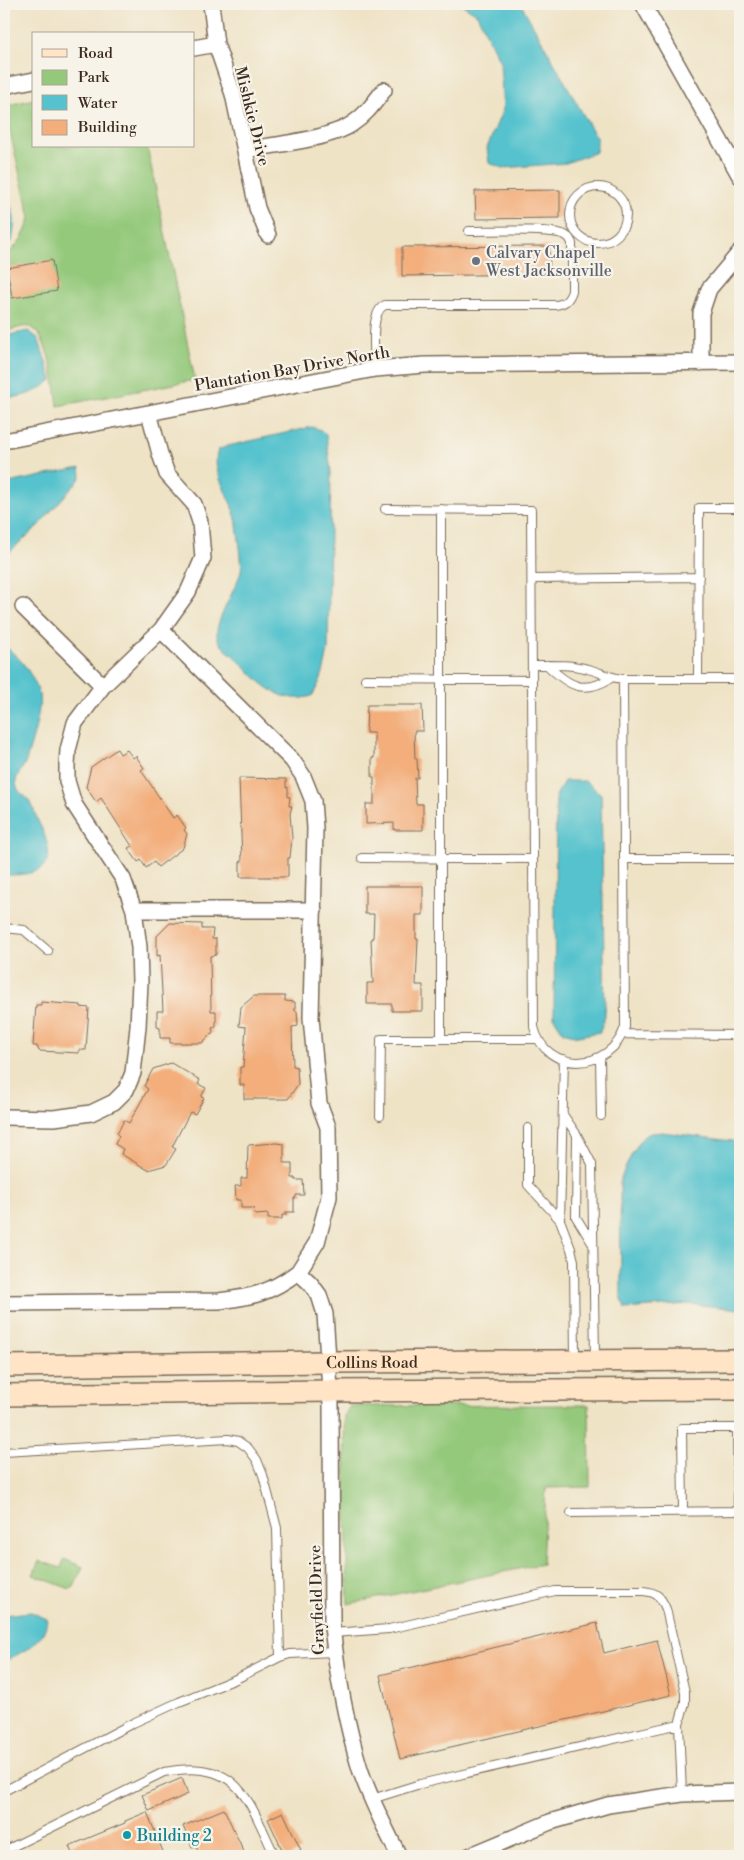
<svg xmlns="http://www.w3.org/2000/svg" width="744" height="1860" font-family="'Libre Bodoni',serif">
<rect width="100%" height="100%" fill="#f7f3e8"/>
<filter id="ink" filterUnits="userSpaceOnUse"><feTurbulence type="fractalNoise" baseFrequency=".02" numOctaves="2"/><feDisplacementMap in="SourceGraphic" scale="10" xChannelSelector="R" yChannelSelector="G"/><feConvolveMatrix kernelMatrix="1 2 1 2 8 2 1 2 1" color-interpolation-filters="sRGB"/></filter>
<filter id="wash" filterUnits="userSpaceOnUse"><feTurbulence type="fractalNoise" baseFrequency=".0096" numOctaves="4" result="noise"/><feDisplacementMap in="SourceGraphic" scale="20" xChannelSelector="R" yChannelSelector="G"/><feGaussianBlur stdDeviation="1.12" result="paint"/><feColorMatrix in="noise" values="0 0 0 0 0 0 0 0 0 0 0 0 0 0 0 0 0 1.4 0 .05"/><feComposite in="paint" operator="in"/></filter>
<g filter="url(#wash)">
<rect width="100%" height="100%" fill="#efe3c6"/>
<path fill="#94c97b" stroke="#687a4c" d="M34 99V146H147L195 380 58 406C56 389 48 332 30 327 22 325 12 331 4 331V257C17 247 26 234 30 218L4 106Z
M589 1405 590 1487 546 1488 542 1564 348 1604 344 1416 350 1406Z
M64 1559 83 1567 74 1587 70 1589 33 1575 39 1561 61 1568Z"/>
<path fill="#55c2cd" stroke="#487676" d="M461 4H521L597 139 596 152 566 163 503 168 489 163 487 148 503 109 500 62 477 14Z
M4 198C17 210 15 224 12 241L4 246Z
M28 331 38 338 52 380C38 392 22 398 4 398V336Z
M312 427 321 430 326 435 331 472 328 650C324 670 323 678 312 696 279 706 259 681 238 660 230 652 218 646 217 634 215 622 237 587 241 571 243 562 238 536 237 525 235 501 209 473 218 450L228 446Z
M80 468 81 476 78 481 36 528 4 557V484Z
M4 645C9 650 16 655 21 661 28 669 36 683 39 694 42 711 31 745 26 761 24 768 16 774 16 782 16 793 26 795 31 803 34 808 35 815 38 821 59 861 49 876 4 875Z
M564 781H585L601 794 605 1015 600 1032 578 1036 563 1032 554 1018 556 796Z
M662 1132 740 1142V1309L689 1304 625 1309 621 1295 620 1181C624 1170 637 1140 646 1135 651 1132 657 1133 662 1132Z
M31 1612 47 1619C45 1644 22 1651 4 1662V1615Z"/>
<g id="blocks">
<path fill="#f3ae7c" d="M560 190V218L476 219 475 191Z
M549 246 550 274 402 276V247Z
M52 260 57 291 12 298 7 268Z
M367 705H422L423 731H414L415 759H417L418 778H415L416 804H423V830H394V823L366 824V804H374V777H372V758H374V733H366Z
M117 749 120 754 127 750 133 758 136 756 144 768 141 770 173 818 177 815 186 828 184 830 187 834 183 848 158 867 154 862 146 868 141 860 138 862 128 848 132 846 101 798 96 802 86 787 91 767Z
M239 778 286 779V788L288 787V797H290L289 806H292L290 814 292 838 290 858H288V877H240V862L242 861Z
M365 886H423V915H416V939H418L416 985H423V1011H392V1004H367V983H373L371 938H373L374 914H365Z
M170 923 202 924V929H213L212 939H216V955L210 956 211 1011H216V1027L212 1028 213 1032 202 1043H170V1038H160V1028L157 1027V1011H163L160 955 157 956V936Z
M254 996H285V1001L295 1002V1011H297L298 1026 292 1027 293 1066 297 1067 298 1084 288 1099H244V1085H240V1067H243L246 1027 239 1026 241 1007Z
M41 1002 81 1005V1007L89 1008 86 1050H79V1053L39 1051 37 1046H33L36 1005H41Z
M171 1063 200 1080 198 1084 206 1088 201 1097 204 1098 195 1114 190 1112 172 1147 176 1149 166 1165 148 1170 121 1154 123 1149 115 1144 119 1136 117 1134 124 1120 129 1123 148 1089 144 1086 153 1069Z
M276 1143 284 1144V1163H292V1178H295V1180H303L304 1195H296V1198H294V1212H286V1215H282V1219H268V1214L255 1215 254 1208H241V1200H236L235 1186H241V1178H247L248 1145Z
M597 1623 604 1653 657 1640 671 1695 400 1759 380 1675Z
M182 1778 188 1794 149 1811 142 1795Z
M224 1809 246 1856H200L196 1846 192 1847 183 1826Z
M147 1812 164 1854 158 1856H73L69 1846 125 1823V1821Z
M283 1812 301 1850 289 1856H285L268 1819Z"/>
</g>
</g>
<g filter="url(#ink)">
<use href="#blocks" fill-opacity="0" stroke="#7a6b59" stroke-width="1"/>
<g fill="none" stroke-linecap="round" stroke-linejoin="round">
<g stroke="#7a6b59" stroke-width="10">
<path id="lane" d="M570 215a28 28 0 1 1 56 0a28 28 0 1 1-56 0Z
M375 369C375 353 369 312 385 305H555C565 304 569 300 572 291V244C571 239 569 237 565 235 550 228 489 231 469 231
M385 509 531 510 534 1027C545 1075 611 1072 625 1027L623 679
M532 579 699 577
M532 665C551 665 570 664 588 669 600 672 610 678 623 679H740
M547 665C569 686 583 695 611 678
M365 679 532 680
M698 679 699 508H740
M362 858 533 859
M625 859H740
M4 928 24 930 48 951
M623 1034 740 1035
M441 1038V509
M600 1057 601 1116
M564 1059 560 1220 571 1249 574 1261 575 1360
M380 1116 381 1039H538
M564 1116 577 1135 592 1164 595 1358
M528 1128V1185L560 1220
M577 1136 576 1217 592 1243
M4 1452 228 1439 238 1441 248 1448 257 1460 263 1475 277 1528 280 1657 236 1679 179 1702 133 1723 4 1791
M683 1511 682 1428H737L738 1511
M571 1513 740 1511
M332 1633 389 1629 555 1591H643C657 1592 661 1597 666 1609L685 1692V1703L679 1724 682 1794
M280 1657 290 1654 334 1652
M372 1799 420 1784 679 1724
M4 1851 164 1772C239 1757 248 1800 275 1856"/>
</g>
<g stroke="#7a6b59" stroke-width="18">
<path id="street" d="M211 4 216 44 233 94 257 208 268 235
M643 4 740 176
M194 48 216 44
M4 86 34 80
M245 150C273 145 330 139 352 124 366 115 374 103 384 90
M701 363V313L709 289 740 252
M4 441 375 369 425 365 740 362
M23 607 103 686
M161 630 292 760 303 776 313 801 315 828 311 1018 319 1103 328 1127 329 1197 317 1242 298 1272 310 1283 319 1295 325 1314 331 1404 332 1626C337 1674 346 1723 360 1769 370 1799 385 1828 399 1856
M134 910H314
M4 1117 54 1118 91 1113 114 1102 126 1090 133 1073 138 1027 140 982 139 947 134 910 123 879 74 804 67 781V765L68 750 75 723 103 686 161 630 188 592 203 558 200 522 194 504 167 474 160 454 149 413
M4 1303 219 1301C253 1297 270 1293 298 1272
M469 1856 550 1822 608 1805 682 1794 740 1792"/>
</g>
<g stroke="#7a6b59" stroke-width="24">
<g id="secondary">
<path id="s1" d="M4 1366 328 1362 740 1360"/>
<path d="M4 1395 331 1391 740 1389"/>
</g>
</g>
<use href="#lane" stroke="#fff" stroke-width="8"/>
<use href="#street" stroke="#fff" stroke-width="15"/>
<use href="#secondary" stroke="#ffe4c6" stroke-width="21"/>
</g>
</g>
<circle fill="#6b7280" stroke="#f7f3e8" stroke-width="2" cx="476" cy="261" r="5"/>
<circle fill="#0f9aa8" stroke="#f7f3e8" stroke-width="2" cx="127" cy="1835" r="5"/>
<g text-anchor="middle" stroke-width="4.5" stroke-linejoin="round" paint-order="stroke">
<g font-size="16" fill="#3b2a1e" stroke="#f7f3e8">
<text transform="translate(253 116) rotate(76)" y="6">Mishkie Drive</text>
<text transform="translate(292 368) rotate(-10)" y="6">Plantation Bay Drive North</text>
<text dy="6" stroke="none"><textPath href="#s1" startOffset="368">Collins Road</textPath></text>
<text transform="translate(316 1600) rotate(-92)" y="6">Grayfield Drive</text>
</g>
<g font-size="16" fill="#5b616d" stroke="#f7f3e8" text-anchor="start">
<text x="486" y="258">Calvary Chapel<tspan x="486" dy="18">West Jacksonville</tspan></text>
</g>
<g font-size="16" fill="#0d838f" stroke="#f7f3e8" text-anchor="start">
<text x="137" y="1841">Building 2</text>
</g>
</g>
<rect width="744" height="1860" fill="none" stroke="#f7f3e8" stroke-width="20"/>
<rect x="32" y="32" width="162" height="115" fill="#f7f3e8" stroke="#aca397"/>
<rect x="42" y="49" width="25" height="8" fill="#ffe4c6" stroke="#aca397"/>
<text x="78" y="58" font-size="15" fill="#3b2a1e">Road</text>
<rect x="42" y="70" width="25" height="15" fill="#94c97b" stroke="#aca397"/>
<text x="78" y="82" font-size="15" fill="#3b2a1e">Park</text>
<rect x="42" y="95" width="25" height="15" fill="#55c2cd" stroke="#aca397"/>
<text x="78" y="108" font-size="15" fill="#3b2a1e">Water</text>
<rect x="42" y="120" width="25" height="15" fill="#f3ae7c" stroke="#aca397"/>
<text x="78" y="132" font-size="15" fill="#3b2a1e">Building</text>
</svg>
